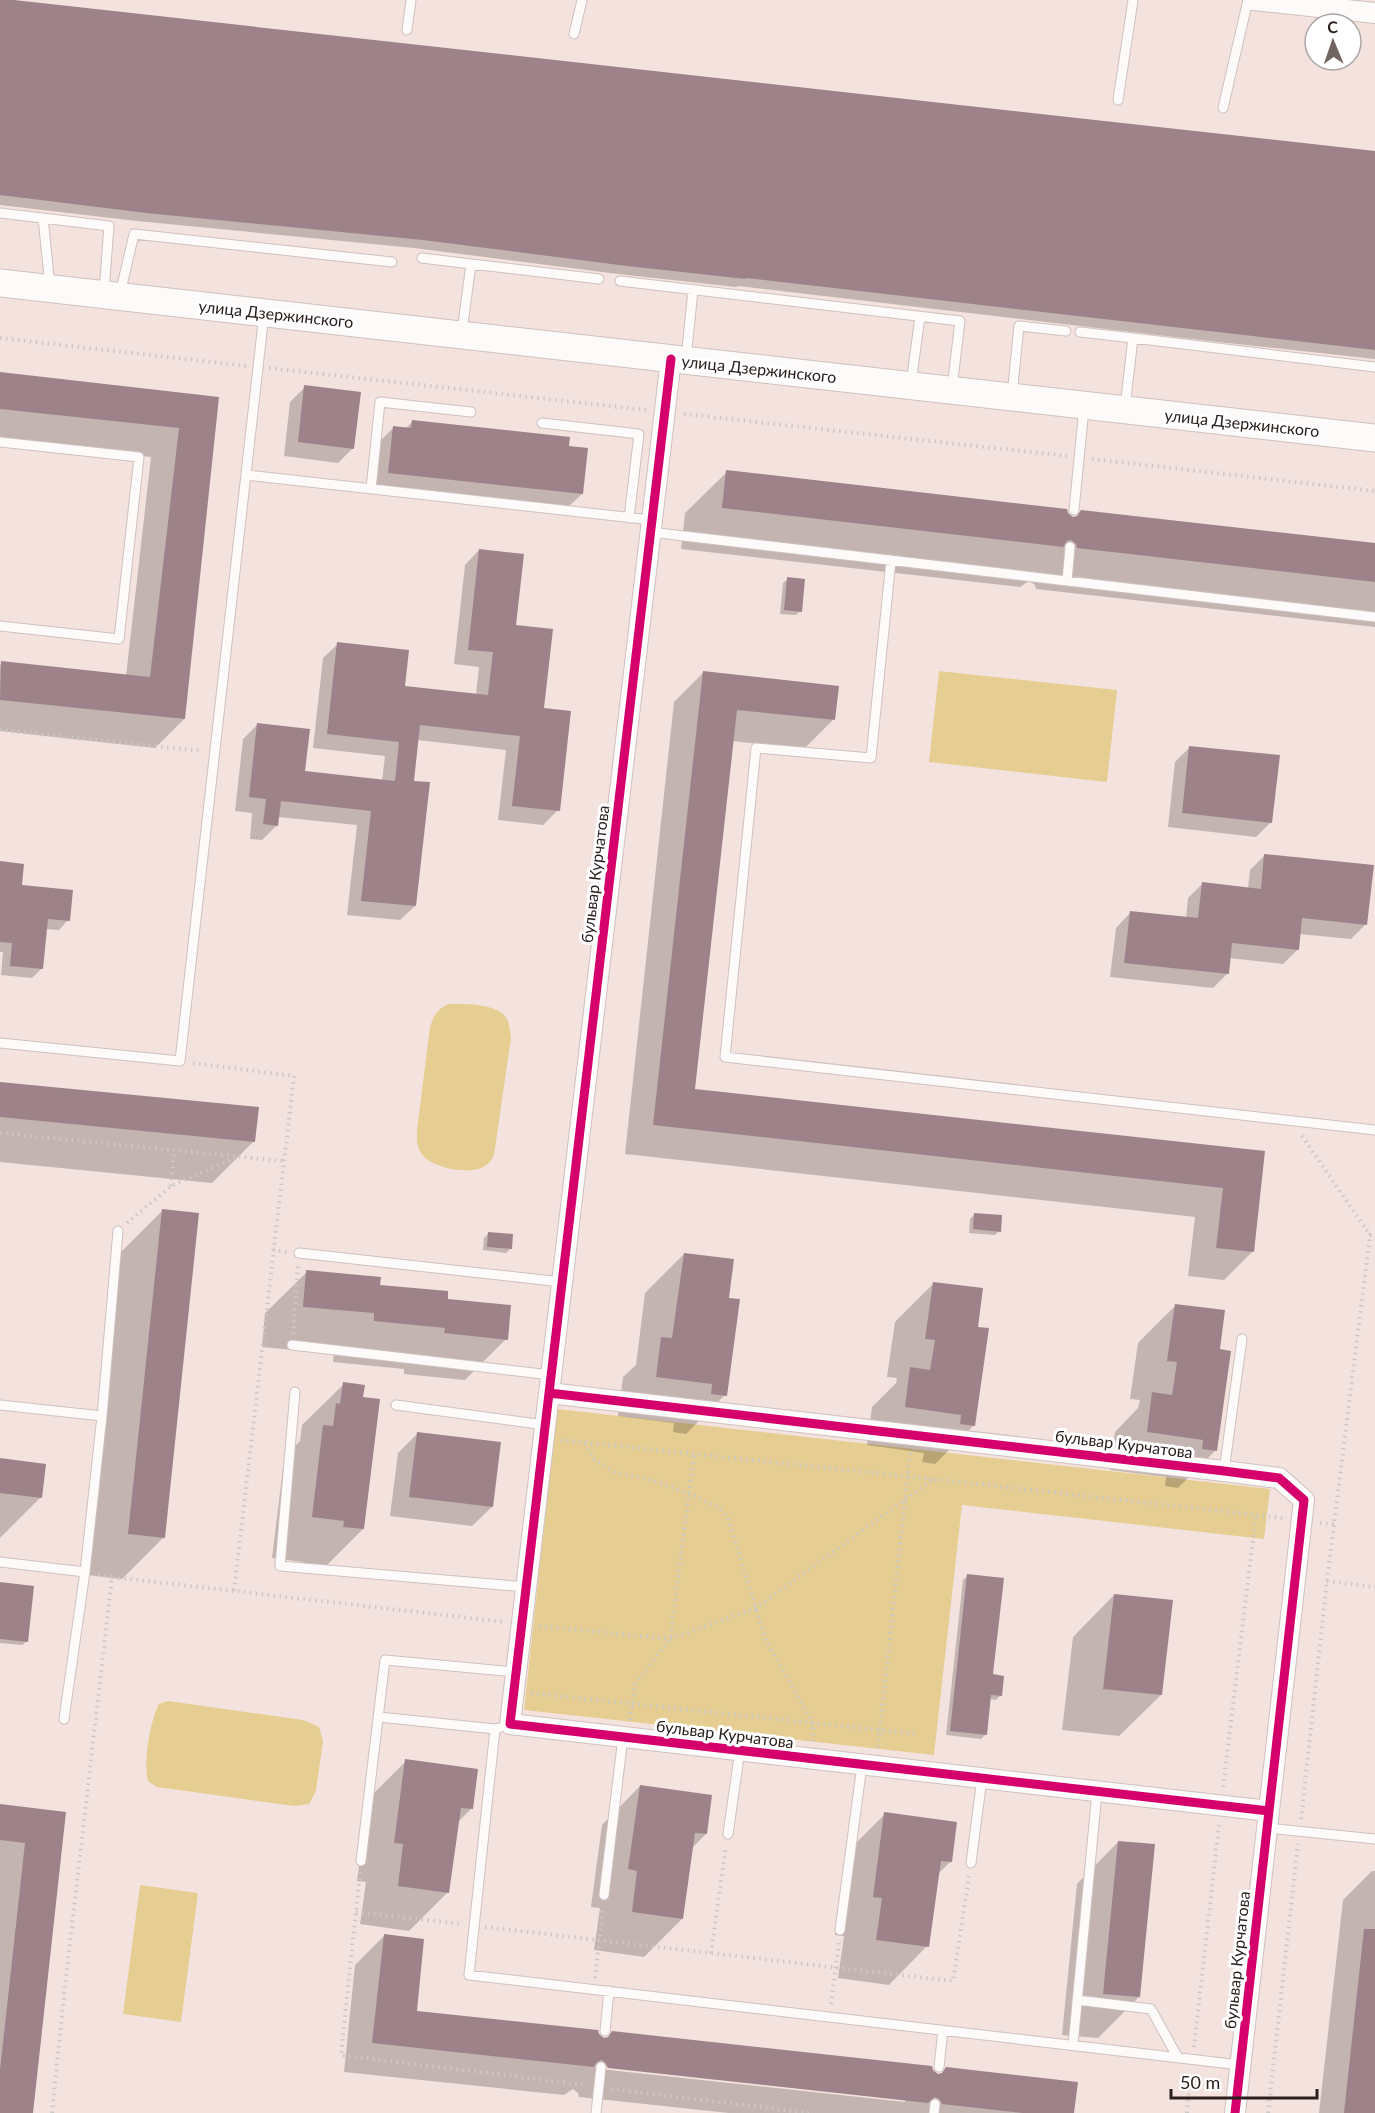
<svg xmlns="http://www.w3.org/2000/svg" width="1375" height="2113" font-family="Lato,sans-serif">
<rect width="100%" height="100%" fill="#f4e2de"/>
<path fill="#e6ce93" d="M939 671 1117 690 1107 782 929 762Z
M449 1004C465 1004 498 1003 507 1019 510 1025 510 1032 511 1038L494 1155C491 1161 488 1165 481 1168 466 1174 430 1168 421 1153 416 1146 417 1138 417 1130L430 1027C434 1015 437 1009 449 1004Z
M557 1409 1270 1489 1264 1539 962 1505 934 1755 524 1710Z
M168 1701 303 1720 319 1727 323 1741 316 1791 309 1804 294 1806 157 1787 148 1781C143 1762 150 1722 159 1704Z
M140 1885 198 1893 181 2022 123 2014Z"/>
<path fill="#0003" fill-rule="evenodd" d="M0 0 1375 153V359L1209 341 738 286 736 287 618 274 414 248 137 221 0 205Z
M0 373 217 398 184 719 155 748 0 731V665L2 663 126 676 151 457 0 441Z
M305 387 353 448 338 463 284 456 290 402Z
M412 422 568 447 582 494 567 508 374 488 379 442 393 428 405 429Z
M727 472 1067 514 1072 518 1375 545V627L1036 589 1035 585 1029 581 1020 587 681 549 685 513Z
M479 550 515 626 543 709 558 810 543 825 498 820 506 750 417 740 412 782 415 906 400 920 347 915 357 825 278 817 277 825 262 840 250 839 252 813 235 811 243 739 258 724 303 773 382 781 385 756 313 748 323 658 338 644 403 688 476 695 479 667 454 664 465 565Z
M788 579 800 611 796 615 780 614 783 583Z
M703 673 833 720 804 749 732 741 694 1090 1264 1153 1253 1251 1224 1280 1188 1276 1195 1217 625 1154 674 702Z
M1190 747 1271 822 1256 837 1168 827 1175 762Z
M1265 855 1366 924 1351 939 1299 934 1298 949 1283 964 1229 958 1228 973 1213 988 1110 977 1116 928 1130 913 1186 919 1188 898 1203 883 1248 889 1250 870Z
M0 863 20 886 68 920 59 930 46 929 42 968 32 978 1 975 3 952H0Z
M0 1083 254 1141 212 1183 0 1162Z
M163 1210 164 1537 122 1579 87 1575 121 1252Z
M975 1214 999 1231 995 1235 969 1233 970 1219Z
M489 1233 510 1249 506 1253 483 1250 484 1238Z
M684 1254 727 1299 725 1395 686 1434 673 1432 674 1423 618 1416 623 1377 636 1365 645 1293Z
M307 1272 446 1300 506 1339 465 1380 404 1374V1369L333 1362 334 1354 262 1347 265 1313Z
M934 1283 976 1328 974 1425 935 1464 922 1462 924 1453 867 1445 872 1407 896 1383 897 1378 887 1377 895 1322Z
M1176 1305 1218 1350 1216 1450 1178 1488 1165 1486 1166 1477 1110 1470 1115 1432 1138 1408 1140 1400 1130 1399 1138 1343Z
M344 1384 363 1529 322 1570 303 1568V1562L272 1558 283 1468 294 1457 295 1446 300 1441 302 1425Z
M417 1434 492 1507 472 1526 390 1516 398 1453Z
M0 1459 41 1497 0 1538Z
M968 1575 991 1676 1000 1696 996 1700 989 1699 985 1735 981 1739 946 1735 963 1580Z
M0 1584 27 1641 22 1645 0 1643Z
M1114 1595 1161 1695 1119 1736 1062 1730 1073 1637Z
M406 1761 472 1808 457 1823 448 1892 409 1931 360 1924 366 1882 357 1881 368 1799Z
M640 1786 706 1834 692 1848 682 1919 644 1957 594 1950 600 1908 591 1907 602 1825Z
M0 1806 65 1813 31 2113H0Z
M885 1814 951 1861 937 1875 927 1946 889 1985 838 1978 844 1936 835 1935 846 1853Z
M1118 1842 1139 1997 1098 2038 1062 2035 1077 1884Z
M1372 1871H1375V2113H1319L1343 1900Z
M384 1936 415 2012 598 2035 603 2039 932 2071 937 2075 1073 2113H729L579 2097 578 2093 573 2089 564 2095 344 2072 355 1965ZM600 2066 905 2099V2102L600 2069Z"/>
<path fill="#9d8389" d="M0 0H14L1375 151V350L746 278V279L627 266 423 240 146 213 0 195Z
M0 372 219 397 185 719 0 700 1 661 150 677 179 428 0 409Z
M304 385 361 392 354 449 298 442Z
M412 420 570 437 569 446 588 448 583 494 388 473 393 426 411 428Z
M726 470 1067 509 1068 513 1073 517 1077 516 1081 510 1375 543V582L1077 548 1076 544 1071 540 1067 541 1063 547 722 508Z
M479 549 524 554 516 625 553 629 544 708 571 711 560 811 512 806 520 736 420 725 414 781 430 782 416 906 361 901 371 811 281 801 278 826 263 824 266 799 249 797 257 723 310 729 305 771 395 781 399 742 327 734 337 642 409 650 405 686 488 695 493 652 468 650Z
M787 577 805 579 802 612 784 610Z
M703 671 839 686 835 720 737 710 695 1089 1265 1151 1254 1252 1216 1248 1223 1188 653 1125Z
M1189 746 1280 755 1272 823 1182 813Z
M1264 854 1374 865 1367 925 1302 918 1299 950 1232 943 1229 974 1124 963 1130 911 1198 918 1202 882 1261 889Z
M0 861 24 864 22 885 73 890 70 921 48 919 43 969 10 966 12 943 0 942Z
M0 1082 259 1107 255 1142 0 1117Z
M162 1209 199 1213 165 1538 128 1534Z
M974 1213 1002 1215 1001 1232 973 1229Z
M488 1232 513 1234 512 1249 487 1247Z
M684 1253 734 1259 729 1298 740 1299 727 1396 711 1394 712 1384 656 1377 661 1337 672 1338Z
M306 1270 381 1277 380 1285 448 1291V1299L511 1305 508 1340 444 1333 445 1328 374 1321V1313L303 1307Z
M933 1282 983 1288 978 1327 989 1328 975 1426 960 1424 961 1415 905 1407 910 1367 930 1370 935 1340 925 1339Z
M1175 1304 1225 1310 1220 1349 1231 1351 1217 1451 1202 1449 1203 1440 1147 1432 1152 1392 1172 1395 1177 1362 1167 1361Z
M343 1382 365 1385 363 1397 380 1399 364 1529 343 1527 344 1521 312 1517 323 1425 333 1426 336 1403 340 1404Z
M417 1432 501 1442 493 1507 409 1497Z
M0 1458 46 1464 42 1498 0 1493Z
M967 1574 1004 1578 993 1674 1004 1676 1002 1696 991 1695 987 1735 950 1731Z
M0 1582 34 1586 28 1642 0 1639Z
M1114 1594 1173 1600 1162 1695 1103 1689Z
M405 1759 478 1769 473 1809 461 1808 449 1893 398 1886 403 1844 394 1843Z
M640 1785 712 1795 707 1834 695 1833 683 1919 632 1912 637 1871 628 1869Z
M0 1804 66 1812 33 2113H0V2070L25 1843 0 1840Z
M884 1812 957 1822 952 1862 941 1861 929 1947 876 1940 882 1898 873 1897Z
M1118 1841 1155 1844 1140 1997 1103 1994Z
M1364 1929H1375V2113H1344Z
M384 1934 424 1939 417 2011 598 2030 599 2034 604 2038 608 2037 612 2031 932 2066 933 2070 938 2074 942 2073 946 2067 1078 2082 1074 2113H1023L942 2104 939 2099 935 2097 928 2103 608 2068 605 2062 601 2060 596 2063 594 2067 372 2043Z"/>
<g fill="none" stroke-linecap="round" stroke-linejoin="round">
<g stroke="#cfc1be" stroke-width="11">
<path id="lane" d="M407 30 411 0
M574 34 582 0
M1118 100 1133 0
M1223 108 1248 0
M0 213 109 226 104 292
M43 218 50 286
M422 258 471 264
M620 281 960 321 952 388
M120 294 134 234 392 262
M462 332 471 264 599 279
M1080 332 1133 338
M686 359 693 290
M911 383 920 317
M1012 395 1019 326 1066 331
M1125 407 1133 338 1375 367
M542 423 639 434 629 518
M0 442 139 457 119 639 0 626
M246 475 652 520
M371 489 380 402 471 412
M1074 510 1084 408
M650 532 1375 617
M891 560 871 758 756 748 725 1057 1375 1130
M1067 581 1070 547
M0 1043 180 1061 264 314
M299 1253 562 1282
M292 1345 551 1375
M295 1392 280 1566 526 1587
M0 1405 102 1416 118 1231
M396 1405 545 1425
M1224 1471 1242 1339
M0 1562 85 1572 102 1416
M379 1717 495 1729 499 1728
M64 1719 85 1572
M495 1729 469 1975 1240 2065
M1267 1828 1375 1839
M728 1834 740 1750
M361 1861 385 1660 516 1672
M971 1863 982 1778
M604 1895 623 1737
M840 1930 862 1765
M1077 2000 1151 2009 1178 2058
M605 2031 609 1991
M1073 2045 1097 1792
M939 2067 943 2030
M596 2113 601 2067
M934 2113 935 2104"/>
</g>
<g stroke="#cfc1be" stroke-width="22">
<path id="street" d="M1253 0 1375 13
M671 359 510 1724 1269 1811
M549 1393 1224 1471 1279 1478 1304 1500 1235 2113"/>
</g>
<g stroke="#cfc1be" stroke-width="29">
<path id="secondary" d="M0 283 1375 438"/>
</g>
<path stroke="#cdc7c5" stroke-width="4" stroke-dasharray="1.5 4.5" stroke-linecap="butt" d="M0 338 247 366
M269 368 646 410
M684 414 1067 456
M1092 459 1375 491
M0 730 202 751
M193 1063 294 1076 234 1591
M0 1133 284 1161
M1302 1136 1370 1235
M171 1186 174 1150
M127 1223 171 1186 238 1157
M273 1250 287 1252
M293 1334 298 1266
M561 1440 933 1479
M585 1443 594 1459 616 1473 649 1479 690 1494 720 1508 728 1518 766 1641 814 1724 812 1742
M1320 1523 1334 1524
M98 1575 112 1577
M1327 1581 1375 1587
M539 1626 670 1639 756 1608 933 1479 1283 1518
M531 1693 916 1734
M630 1720 635 1684 670 1639 694 1455
M878 1747 910 1453
M1223 1787 1256 1515
M1301 1819 1327 1581 1370 1235 1375 1236
M360 1872 341 2055 585 2085
M356 1912 463 1924
M485 1927 953 1981 969 1876
M711 1953 726 1846
M595 1978 603 1908
M831 2004 839 1943
M1194 2047 1219 1825
M611 2089 809 2113
M52 2113 65 1986 112 1577 505 1622
M1187 2113 1191 2072
M1268 2113 1298 1844"/>
<use href="#lane" stroke="#fdfbfa" stroke-width="9"/>
<use href="#street" stroke="#fdfbfa" stroke-width="20"/>
<use href="#secondary" stroke="#fdfbfa" stroke-width="27"/>
<g stroke="#fff" stroke-width="13">
<path id="cycleway" d="M671 359 510 1724 1269 1811
M549 1393 1224 1471 1279 1478 1304 1500 1235 2113"/>
</g>
<use href="#cycleway" stroke="#d6006c" stroke-width="9"/>
</g>
<g text-anchor="middle" stroke-width="6" stroke-linejoin="round" paint-order="stroke">
<g font-size="16" fill="#2c201e" stroke="#fff">
<text transform="translate(276 314) rotate(6)" y="6">улица Дзержинского</text>
<text transform="translate(759 369) rotate(6)" y="6">улица Дзержинского</text>
<text transform="translate(1242 423) rotate(6)" y="6">улица Дзержинского</text>
<text transform="translate(595 874) rotate(-83)" y="6">бульвар Курчатова</text>
<text transform="translate(1124 1444) rotate(7)" y="6">бульвар Курчатова</text>
<text transform="translate(725 1734) rotate(7)" y="6">бульвар Курчатова</text>
<text transform="translate(1237 1960) rotate(-84)" y="6">бульвар Курчатова</text>
</g>
</g>
<g transform="translate(1333 42) rotate(358)"><circle r="28" fill="#ffffff" stroke="#aba6a5" stroke-width="1.5"/>
<path d="M0-4.5L10 22L0 15L-10 22Z" fill="#726461"/>
<text y="-9" font-size="16" font-weight="bold" text-anchor="middle" fill="#2c201e">С</text>
</g>
<path d="M1171 2089v9h146v-9" fill="none" stroke="#2c201e" stroke-width="3"/>
<text x="1180" y="2089" font-size="18" fill="#2c201e" stroke="#ffffff" stroke-width="4.5" paint-order="stroke">50 m</text>
</svg>
